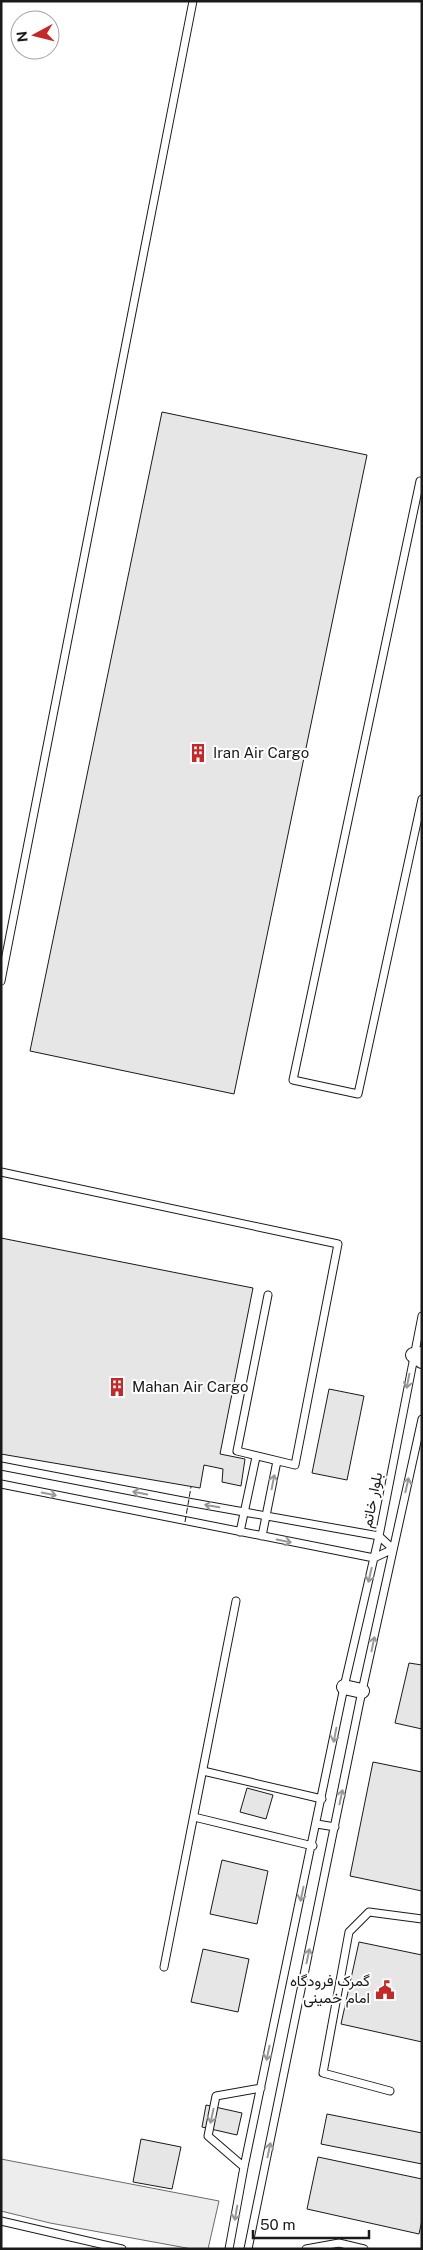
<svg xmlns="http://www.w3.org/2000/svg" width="423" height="2250" font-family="'Public Sans',Vazirmatn,sans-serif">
<rect width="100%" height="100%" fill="#fff"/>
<path fill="#ededed" stroke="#6a6a6a" d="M1 2159 219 2201 208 2249H192L50 2223 1 2211Z"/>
<path fill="#e6e6e6" stroke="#1a1a1a" d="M162 412 367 455 234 1094 30 1051Z
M1 1238 253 1288 220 1454 245 1459 241 1486 222 1482 223 1469 204 1465 200 1488 1 1454Z
M329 1389 364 1396 347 1480 312 1473Z
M409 1663 422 1665V1729L395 1723Z
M373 1762 422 1772V1891L350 1876Z
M247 1788 273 1795 266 1819 240 1812Z
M222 1860 268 1871 257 1924 210 1914Z
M359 1942 422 1955V2042L341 2024Z
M203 1949 249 1959 238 2012 191 2002Z
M206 2105 242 2113 237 2135 202 2127Z
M327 2114 422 2133V2164L321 2144Z
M141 2139 181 2147 172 2189 133 2182Z
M318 2157 422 2179V2220L419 2234 307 2209Z"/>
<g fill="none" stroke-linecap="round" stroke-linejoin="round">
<g stroke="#1a1a1a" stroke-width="9">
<path id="service" d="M422 482 420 481 293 1080 358 1094 422 799
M1 981 193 1
M1 1172 338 1244 295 1465 237 1451 268 1295
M1 1466 188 1502 379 1536 393 1549 374 1558 1 1484
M240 1532 256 1457
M262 1536 277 1461
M203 1771 322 1799
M194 1817 313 1846
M317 1824 335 1827
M164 1967 236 1601
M390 2091 323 2073 349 1932 369 1912 422 1919
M244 2167 208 2136 216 2096 261 2088
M1 2221 122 2249
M229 2249 244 2167 344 1687 379 1536 422 1316
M248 2249 362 1691 422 1419
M306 2249 339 2243 364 2249"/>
</g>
<g stroke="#1a1a1a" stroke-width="16">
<path id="minor" d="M422 1354 413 1355 422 1361
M344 1687 362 1691"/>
</g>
<use href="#service" stroke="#fff" stroke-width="7"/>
<use href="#minor" stroke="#fff" stroke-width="14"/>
<path stroke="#1a1a1a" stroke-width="1" stroke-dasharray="6 2.5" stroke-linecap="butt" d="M185 1522 191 1487"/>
</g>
<defs><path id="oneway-shaft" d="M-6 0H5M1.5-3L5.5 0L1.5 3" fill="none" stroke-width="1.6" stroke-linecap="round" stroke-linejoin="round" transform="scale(1.25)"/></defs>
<g stroke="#989898">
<use href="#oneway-shaft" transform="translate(408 1381) rotate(101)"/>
<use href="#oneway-shaft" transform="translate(273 1482) rotate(-79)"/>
<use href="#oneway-shaft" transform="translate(407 1485) rotate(-77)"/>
<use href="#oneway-shaft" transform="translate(140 1493) rotate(-169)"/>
<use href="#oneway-shaft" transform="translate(49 1494) rotate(12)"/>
<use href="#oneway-shaft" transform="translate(212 1506) rotate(-170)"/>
<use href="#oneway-shaft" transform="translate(284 1541) rotate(11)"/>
<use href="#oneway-shaft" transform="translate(370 1575) rotate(103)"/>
<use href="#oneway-shaft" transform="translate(373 1644) rotate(-78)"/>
<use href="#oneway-shaft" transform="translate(335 1735) rotate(101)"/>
<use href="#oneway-shaft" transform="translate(341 1797) rotate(-78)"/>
<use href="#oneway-shaft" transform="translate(302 1894) rotate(102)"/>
<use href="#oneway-shaft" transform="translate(308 1956) rotate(-78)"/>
<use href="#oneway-shaft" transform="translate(268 2053) rotate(102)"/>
<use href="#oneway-shaft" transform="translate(212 2116) rotate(102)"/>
<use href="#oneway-shaft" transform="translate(269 2150) rotate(-78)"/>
<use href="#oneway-shaft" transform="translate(236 2213) rotate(100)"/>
</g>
<defs>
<g id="building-bare" transform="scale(1.5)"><path d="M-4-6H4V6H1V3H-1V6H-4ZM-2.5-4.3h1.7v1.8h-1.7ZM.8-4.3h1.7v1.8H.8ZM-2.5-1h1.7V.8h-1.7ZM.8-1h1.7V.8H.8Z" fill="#c62828" stroke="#fff" stroke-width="2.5" paint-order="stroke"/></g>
<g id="civic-bare" transform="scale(1.5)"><path d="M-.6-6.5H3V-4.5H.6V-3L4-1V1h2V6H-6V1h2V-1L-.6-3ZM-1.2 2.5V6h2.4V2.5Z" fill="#c62828" stroke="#fff" stroke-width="2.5" paint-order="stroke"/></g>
</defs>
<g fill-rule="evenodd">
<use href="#building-bare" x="198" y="753"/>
<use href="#building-bare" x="117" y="1387"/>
<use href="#civic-bare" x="385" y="1990"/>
</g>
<g text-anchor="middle" stroke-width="4" stroke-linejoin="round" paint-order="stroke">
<g font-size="15" fill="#1a1a1a" stroke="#fff" text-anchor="start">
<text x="213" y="758">Iran Air Cargo</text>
<text x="132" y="1392">Mahan Air Cargo</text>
<text x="370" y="1986" text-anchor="end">گمرک فرودگاه<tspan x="370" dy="17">امام خمینی</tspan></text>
</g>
<g font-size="15" fill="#1a1a1a" stroke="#fff">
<text transform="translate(372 1500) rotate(-79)" y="5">بلوار خاتم</text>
</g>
</g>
<rect width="423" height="2250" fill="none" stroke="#1a1a1a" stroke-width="5"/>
<g transform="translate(35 35) rotate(263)"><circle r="24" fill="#ffffff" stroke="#a3a3a3"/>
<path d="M0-4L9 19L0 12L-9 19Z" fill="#c62828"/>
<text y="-8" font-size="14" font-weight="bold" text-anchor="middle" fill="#1a1a1a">N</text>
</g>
<path d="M253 2230v8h116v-8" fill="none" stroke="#1a1a1a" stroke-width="2.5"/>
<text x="260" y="2230" font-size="15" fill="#1a1a1a" stroke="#ffffff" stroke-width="4" paint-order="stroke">50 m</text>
</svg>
